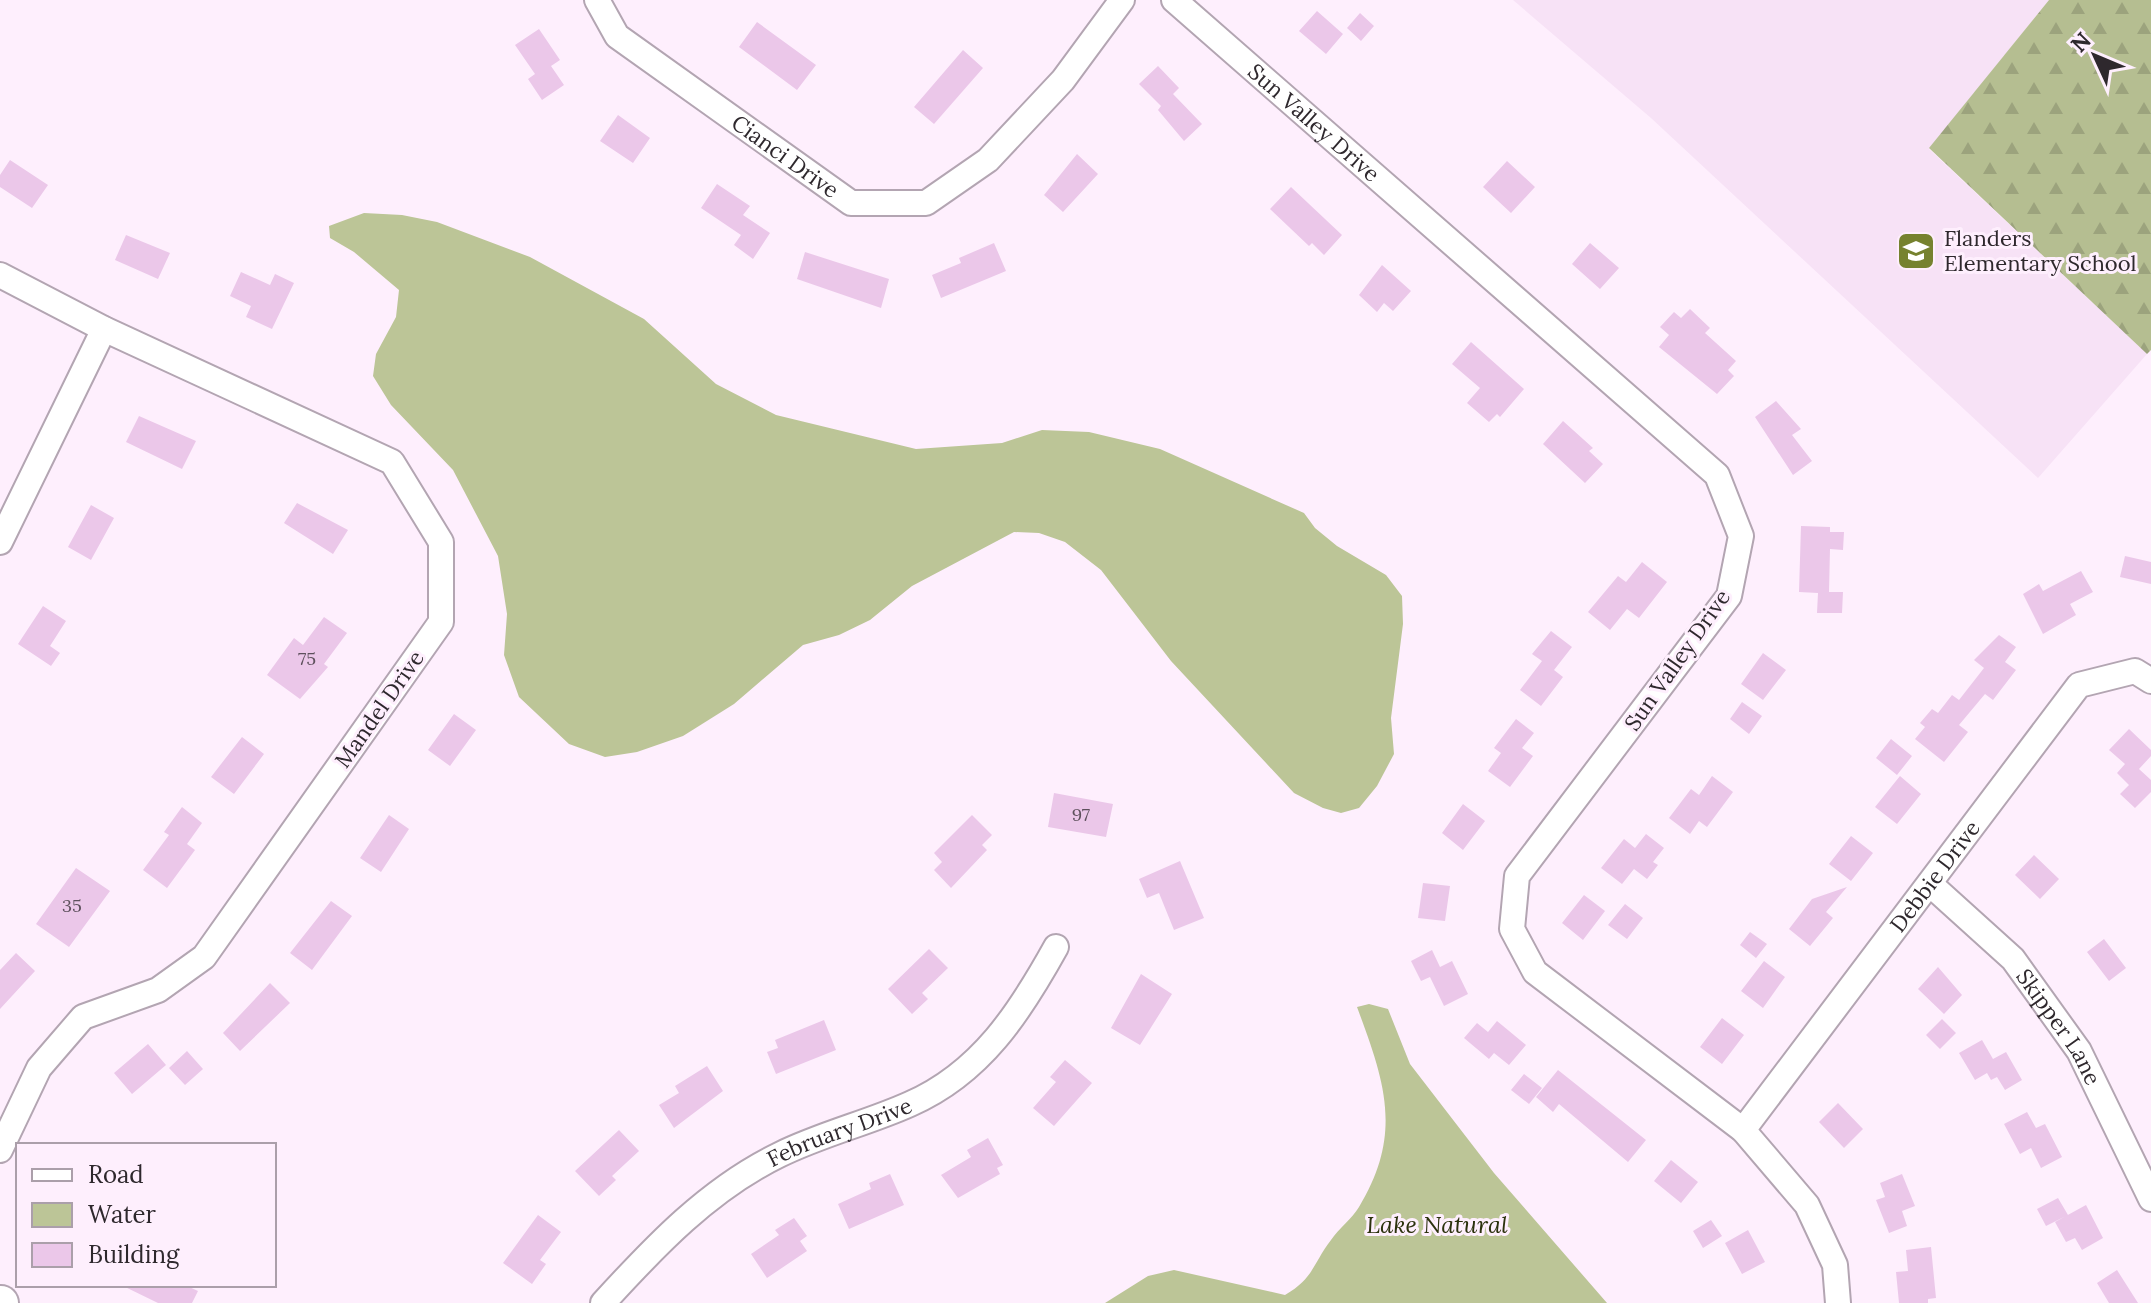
<svg xmlns="http://www.w3.org/2000/svg" width="2151" height="1303" font-family="Lora,serif">
<defs>
<pattern id="forest-firs" width="22" height="20" patternUnits="userSpaceOnUse" patternTransform="scale(2)"><rect width="22" height="20" fill="#b5be91"/><path d="M5 1l3.5 6h-7zM16 11l3.5 6h-7z" fill="#9ca37d"/></pattern>
</defs>
<rect width="100%" height="100%" fill="#feeffd"/>
<path fill="#f7e2f6" d="M1513 0H2049L1929 149 2147 354 2038 478 1651 118Z"/>
<path fill="url(#forest-firs)" d="M2049 0H2151V350L2147 354 1929 148Z"/>
<path fill="#bcc597" d="M364 213 402 215 437 222 530 257 644 319 716 384 776 415 916 449 1002 443 1042 430 1089 432 1160 449 1304 513 1315 528 1337 546 1386 575 1402 596 1403 624 1391 718 1394 754 1377 786 1359 808 1341 813 1323 808 1294 793 1171 661 1101 570 1065 542 1039 533 1014 532 912 586 870 620 839 635 803 645 734 704 683 736 637 752 605 757 569 744 519 697 504 655 507 614 498 556 453 470 391 405 373 376 376 354 396 317 399 290 354 252 330 238 329 226Z
M1369 1004 1388 1009 1410 1064 1494 1173 1607 1303H1105L1148 1276 1174 1270 1285 1295C1314 1278 1312 1265 1331 1240 1339 1228 1352 1219 1359 1207 1404 1133 1384 1080 1357 1007Z"/>
<path fill="#ebc7e9" d="M1317 11 1343 34 1326 54 1299 31Z
M1360 13 1374 26 1361 41 1347 28Z
M757 22 816 65 797 90 739 47Z
M539 29 560 60 551 66 564 85 542 100 528 79 535 74 515 45Z
M963 50 983 68 934 124 914 107Z
M1158 66 1179 88 1173 94 1202 124 1184 141 1158 110 1161 106 1139 84Z
M618 115 650 138 633 163 600 141Z
M1077 154 1098 174 1063 212 1044 195Z
M10 160 48 185 32 208 0 187V175Z
M1507 161 1535 187 1511 213 1483 187Z
M717 184 750 206 743 215 770 233 753 259 734 245 741 235 701 208Z
M1291 187 1342 235 1324 255 1312 243 1309 246 1270 209Z
M126 235 170 253 158 279 115 260Z
M994 243 1006 271 941 298 932 275 961 263 959 258Z
M1590 243 1619 268 1600 289 1572 264Z
M805 252 889 279 881 308 797 279Z
M1382 265 1411 291 1393 311 1384 303 1377 312 1359 295Z
M241 272 270 285 275 274 294 283 272 329 246 317 251 306 230 296Z
M1690 309 1710 328 1705 333 1736 361 1728 370 1734 376 1717 394 1659 347 1669 335 1660 327 1674 312 1681 318Z
M1471 342 1524 389 1500 417 1497 414 1489 422 1467 403 1480 388 1452 364Z
M1776 401 1801 429 1792 435 1812 461 1793 475 1755 417Z
M139 416 196 441 182 469 126 442Z
M1563 421 1593 448 1589 451 1603 464 1585 483 1543 444Z
M297 503 348 530 333 554 284 523Z
M91 505 114 518 91 560 68 547Z
M1801 526 1830 527V532H1844L1843 550 1830 549 1829 592H1843L1842 613H1817L1818 593 1799 592Z
M2125 556 2151 562V584L2120 577Z
M1642 562 1667 582 1639 618 1627 609 1610 630 1588 612 1618 576 1626 582Z
M2081 571 2093 592 2070 604 2076 615 2043 634 2023 594 2039 584 2043 591Z
M43 606 66 621 50 646 60 653 51 666 18 644Z
M324 617 347 633 324 664 328 667 300 699 267 675 294 638 303 645Z
M1551 631 1572 647 1554 670 1563 677 1541 706 1520 690 1542 661 1532 654Z
M1999 635 2016 647 2005 662 2016 670 1993 700 1985 694 1959 725 1968 732 1944 762 1915 739 1925 727 1920 723 1932 709 1938 713 1952 695 1959 700 1984 668 1974 660Z
M1763 653 1786 670 1763 700 1741 684Z
M1742 702 1762 716 1749 734 1730 719Z
M454 714 476 730 450 766 428 750Z
M1516 719 1534 733 1522 748 1533 756 1510 787 1488 771 1501 753 1494 748Z
M2129 729 2151 750V756L2139 769 2151 780V792L2135 808 2120 794 2129 785 2117 773 2125 764 2109 750Z
M242 737 264 754 234 794 211 777Z
M1891 739 1912 756 1897 775 1876 758Z
M1712 776 1733 792 1707 827 1699 821 1690 834 1669 818 1691 789 1699 795Z
M1900 776 1921 794 1897 824 1875 807Z
M1054 793 1113 804 1106 837 1048 827Z
M1463 804 1485 821 1463 850 1442 833Z
M182 807 202 823 187 844 195 850 167 888 143 870 169 835 164 832Z
M389 815 409 829 381 872 360 858Z
M972 815 992 835 982 845 987 850 951 888 934 870 942 862 934 853Z
M1646 834 1664 848 1653 862 1658 865 1647 879 1634 869 1622 884 1601 868 1624 839 1635 848Z
M1851 836 1873 853 1851 881 1829 864Z
M2034 855 2059 879 2040 899 2015 875Z
M1180 861 1204 918 1174 930 1159 893 1147 898 1139 879Z
M76 868 110 891 69 947 36 924Z
M1423 883 1450 886 1445 921 1418 918Z
M1847 887 1826 912 1833 918 1810 946 1789 929 1812 899Z
M1584 895 1605 911 1583 940 1562 923Z
M331 901 352 916 312 970 290 953Z
M1625 904 1643 918 1627 939 1608 925Z
M1750 932 1767 944 1756 958 1740 945Z
M2104 939 2126 968 2109 981 2087 952Z
M929 949 948 968 922 993 928 999 912 1014 888 989Z
M1432 950 1440 967 1452 961 1468 994 1444 1006 1430 977 1421 981 1411 961Z
M16 953 35 971 0 1009V970Z
M1764 961 1785 977 1763 1008 1741 991Z
M1938 967 1962 995 1944 1014 1918 989Z
M1141 974 1172 994 1140 1045 1111 1028Z
M270 983 290 1003 240 1051 223 1033Z
M1722 1018 1744 1035 1722 1064 1700 1047Z
M1942 1019 1956 1033 1940 1049 1926 1035Z
M824 1020 836 1050 776 1074 767 1052 778 1048 775 1040Z
M1497 1021 1526 1045 1509 1065 1494 1053 1489 1059 1464 1038 1477 1023 1488 1032Z
M1982 1040 1993 1059 2006 1052 2022 1080 2005 1090 1997 1077 1991 1080 1987 1073 1975 1080 1959 1053Z
M148 1044 166 1065 132 1094 114 1073Z
M187 1051 203 1069 185 1085 169 1068Z
M1065 1060 1092 1083 1054 1126 1033 1108 1056 1082 1050 1077Z
M707 1066 723 1091 674 1128 659 1105 679 1093 675 1086Z
M1558 1070 1646 1140 1628 1162 1559 1104 1553 1112 1536 1097Z
M1524 1074 1542 1088 1529 1104 1511 1090Z
M1838 1103 1863 1129 1844 1148 1819 1122Z
M2027 1112 2036 1128 2045 1124 2062 1157 2041 1168 2031 1148 2020 1154 2004 1124Z
M619 1130 639 1151 612 1176 616 1180 599 1196 575 1171Z
M988 1138 1003 1165 997 1168 1000 1174 958 1198 941 1175 971 1157 967 1150Z
M1671 1160 1698 1182 1681 1203 1654 1181Z
M890 1174 904 1205 849 1229 838 1204 871 1189 869 1183Z
M1902 1174 1915 1206 1902 1211 1907 1226 1889 1233 1876 1200 1885 1197 1880 1183Z
M2058 1198 2068 1215 2046 1226 2037 1209Z
M2086 1205 2103 1238 2082 1250 2075 1238 2066 1242 2055 1222Z
M538 1215 561 1232 540 1260 546 1264 532 1284 503 1263Z
M794 1218 807 1236 800 1241 807 1251 767 1278 751 1254 779 1235 775 1230Z
M1711 1220 1722 1236 1703 1248 1693 1231Z
M1748 1230 1765 1262 1742 1274 1725 1243Z
M1931 1247 1936 1298 1928 1299V1303H1899L1896 1272 1908 1271 1906 1250Z
M2117 1270 2138 1303H2109L2097 1283Z
M121 1285H185L198 1291 192 1303H158Z"/>
<g fill="none" stroke-linecap="round" stroke-linejoin="round">
<g stroke="#b3a5b2" stroke-width="28">
<g id="street">
<path id="s1" d="M597 0 617 36 851 203H926L988 160 1063 80 1122 0"/>
<path id="s2" d="M1174 0 1717 475 1741 536 1729 596 1517 876 1512 929 1535 972 1743 1130 1807 1205 1835 1265 1838 1303"/>
<path d="M0 275 104 329 392 462 441 542V622L204 957 158 990 83 1017 39 1068 0 1150"/>
<path d="M0 542 104 329"/>
<path id="s3" d="M1930 884 2013 959 2079 1051 2151 1199"/>
<path id="s4" d="M1743 1130 2079 685 2135 671 2151 681"/>
<path id="s5" d="M603 1303C655 1246 709 1189 779 1155 821 1134 868 1123 910 1104 981 1073 1020 1012 1056 947"/>
</g>
</g>
<g stroke="#b3a5b2" stroke-width="38">
<path id="secondary" d="M0 1303H1"/>
</g>
<use href="#street" stroke="#fff" stroke-width="24"/>
<use href="#secondary" stroke="#fff" stroke-width="34"/>
</g>
<defs>
<g id="school-square" transform="scale(2)"><rect x="-9" y="-9" width="18" height="18" rx="4" fill="#76822f" stroke="#feeffd"/><path d="M0-5L7-2L0 1L-7-2ZM-4 1L0 2.5L4 1V4Q0 6-4 4Z" fill="#fff"/></g>
</defs>
<g fill-rule="evenodd">
<use href="#school-square" x="1916" y="251"/>
</g>
<g text-anchor="middle" stroke-width="6" stroke-linejoin="round" paint-order="stroke">
<g font-size="18" fill="#5d505c">
<text x="307" y="665">75</text>
<text x="1081" y="821">97</text>
<text x="72" y="912">35</text>
</g>
<g font-size="22" fill="#2e282d" stroke="#feeffd">
<text dy="8" stroke="none"><textPath href="#s2" startOffset="186">Sun Valley Drive</textPath></text>
<text dy="8" stroke="none"><textPath href="#s1" startOffset="248">Cianci Drive</textPath></text>
<text transform="translate(1677 660) rotate(-55)" y="8">Sun Valley Drive</text>
<text transform="translate(379 709) rotate(-55)" y="8">Mandel Drive</text>
<text dy="8" stroke="none"><textPath href="#s4" startOffset="318">Debbie Drive</textPath></text>
<text dy="8" stroke="none"><textPath href="#s3" startOffset="194">Skipper Lane</textPath></text>
<text dy="8" stroke="none"><textPath href="#s5" startOffset="296">February Drive</textPath></text>
</g>
<g font-size="22" fill="#2e282d" stroke="#feeffd" text-anchor="start">
<text x="1944" y="246">Flanders<tspan x="1944" dy="25">Elementary School</tspan></text>
</g>
<g font-size="24" font-style="italic" fill="#2b310d" stroke="#feeffd">
<text x="1437" y="1233">Lake Natural</text>
</g>
</g>
<rect x="16" y="1143" width="260" height="144" fill="#feeffd" stroke="#ab9faa" stroke-width="2"/>
<rect x="32" y="1169" width="40" height="12" fill="#ffffff" stroke="#ab9faa" stroke-width="2"/>
<text x="88" y="1183" font-size="24" fill="#2e282d">Road</text>
<rect x="32" y="1203" width="40" height="24" fill="#bcc597" stroke="#ab9faa" stroke-width="2"/>
<text x="88" y="1223" font-size="24" fill="#2e282d">Water</text>
<rect x="32" y="1243" width="40" height="24" fill="#ebc7e9" stroke="#ab9faa" stroke-width="2"/>
<text x="88" y="1263" font-size="24" fill="#2e282d">Building</text>
<g transform="translate(2095 56) rotate(314)" stroke="#feeffd" stroke-width="6" paint-order="stroke">
<path d="M0-6L14 30L0 20L-14 30Z" fill="#2e282d"/>
<text y="-12" font-size="22" font-weight="bold" text-anchor="middle" fill="#2e282d">N</text>
</g>
</svg>
